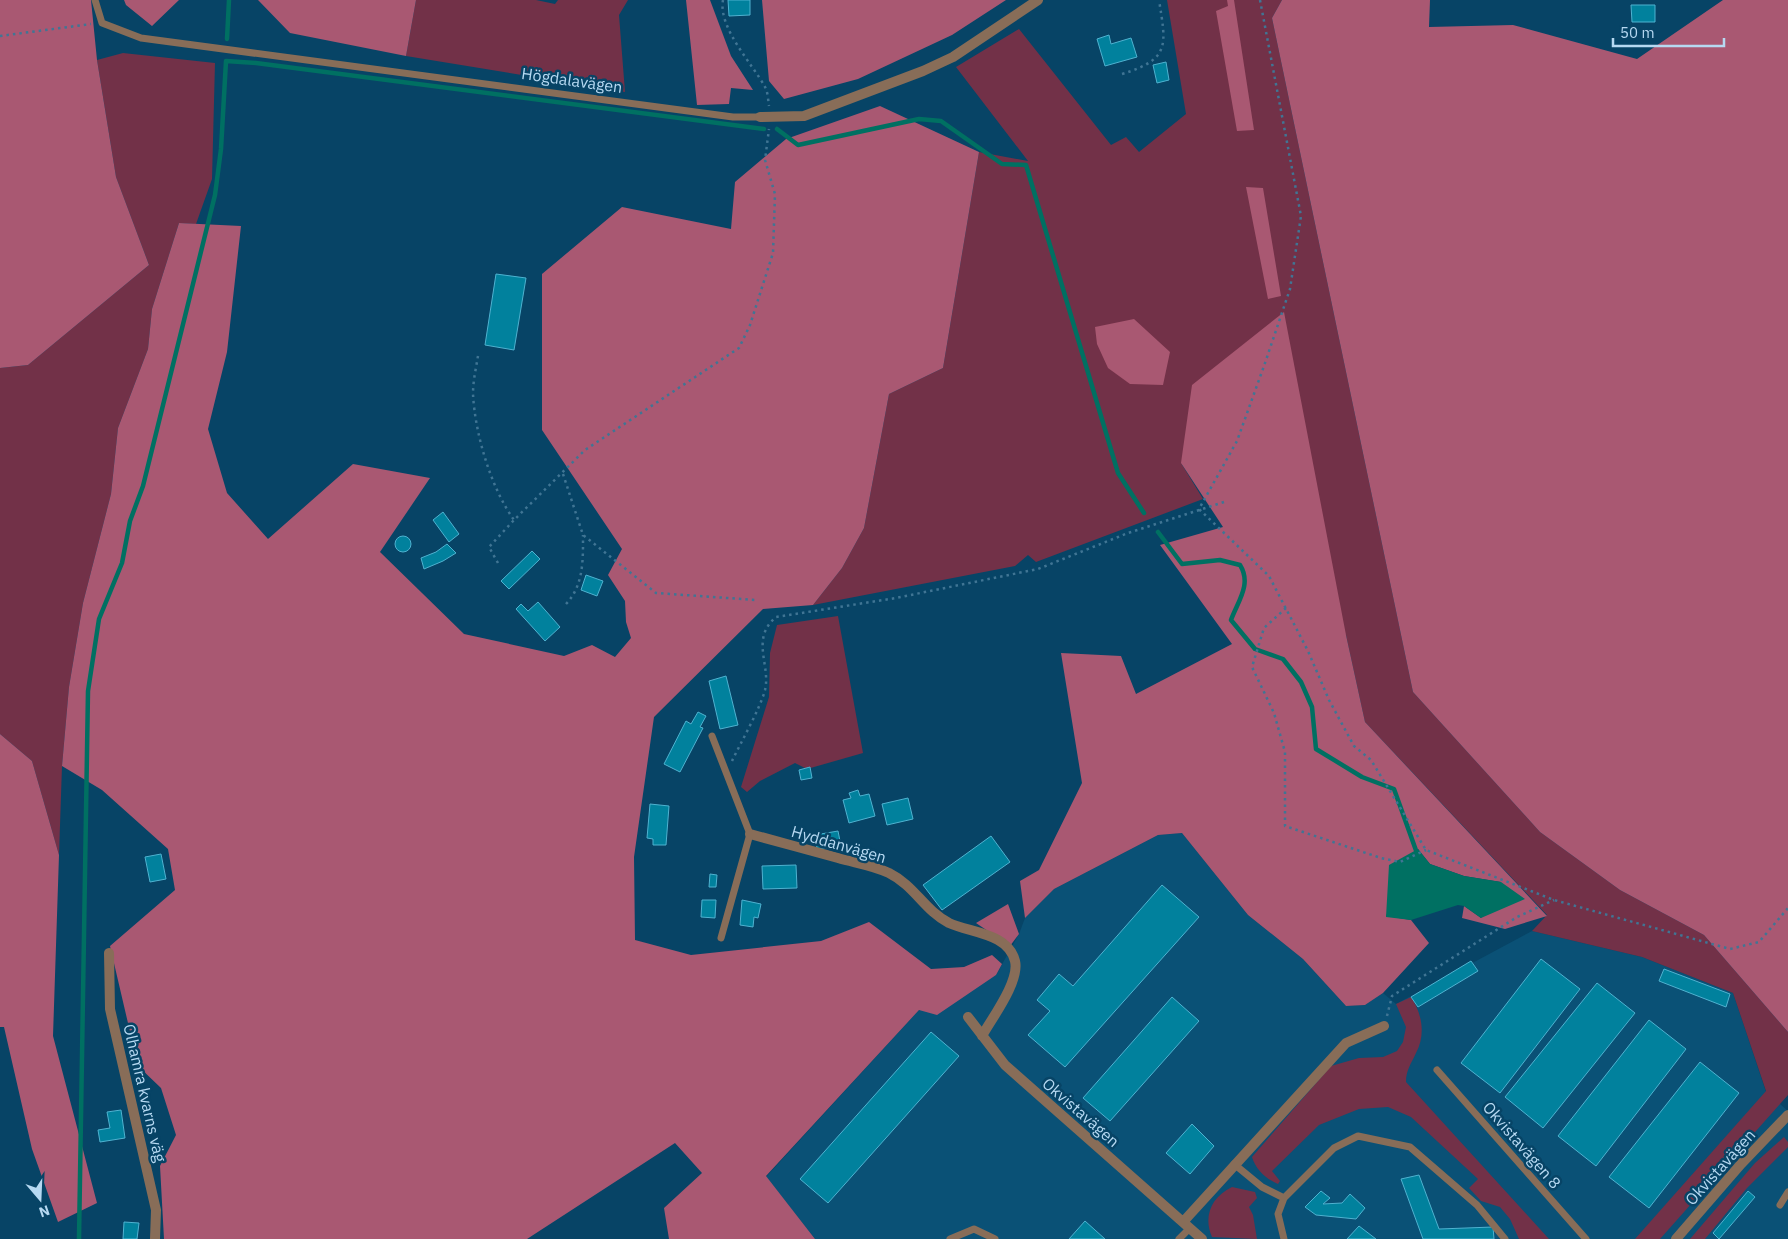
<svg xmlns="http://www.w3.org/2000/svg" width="1788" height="1239" font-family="'IBM Plex Sans',sans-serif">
<rect width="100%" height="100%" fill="#074466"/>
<path fill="#0a5176" d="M1182 833 1248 915 1303 959 1346 1006 1365 1005 1383 993 1396 1004 1532 931 1642 957 1733 993 1766 1092 1788 1111V1239H815L766 1177 919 1010 996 975 1019 934 1025 918 1054 889 1158 835Z"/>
<path fill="#723148" d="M416 0H536L555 4 558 0H628L619 15 625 92 406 56Z
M1167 0H1282L1272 18 1413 692 1540 832 1620 890 1704 935 1788 1032V1095L1660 1239H1635L1766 1091 1733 993 1642 957 1532 931 1547 915 1365 722 1346 635 1181 463 1203 499 1036 562 1028 555 1015 566 813 605 842 568 864 528 889 394 943 368 979 152 1028 161 956 67 1019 29 1111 145 1126 137 1139 152 1186 114Z
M123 53 215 63 212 179 196 224 179 223 152 309 148 349 118 428 111 494 83 603 69 687 62 766 59 855 32 761 0 734V368L28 365 149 265 116 177 97 60Z
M838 616 863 753 807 769 795 763 760 781 747 792 741 787 769 697 770 653 777 625Z
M1411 997C1422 1014 1426 1034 1416 1053 1411 1064 1406 1070 1406 1082L1549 1239H1519L1510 1219 1500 1207 1481 1201 1469 1188 1478 1179 1411 1117 1388 1107 1359 1109 1319 1125 1272 1171 1280 1181 1278 1184C1266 1179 1256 1170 1252 1157L1331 1066 1359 1058 1383 1057 1397 1051 1403 1042 1406 1027 1396 1004Z
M1784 1137 1788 1142V1147L1747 1188 1705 1239H1690L1755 1163Z
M1232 1187 1255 1192 1257 1198 1249 1207 1253 1215 1257 1239 1212 1237C1203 1217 1211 1197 1232 1187Z"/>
<path fill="#a95872" d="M0 0H91L97 60 116 177 149 265 28 365 0 368Z
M124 0H179L152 26 126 5Z
M258 0H416L406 56 290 33Z
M686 0H710L731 56 753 90 731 88 729 104 697 105Z
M762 0H1006L952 35 858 79 784 99 769 81Z
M1227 0H1234L1254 130 1237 131 1216 11 1228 6Z
M1282 0H1430L1429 27 1513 25 1637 59 1723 0H1788V1032L1704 935 1620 890 1540 832 1413 692 1272 18Z
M880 106 979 152 943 368 889 394 864 528 842 568 813 605 763 609 654 717 634 857 635 940 691 955 821 941 869 922 931 969 964 967 992 955 1002 964 996 975 937 1015 919 1010 766 1176 815 1239H669L664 1208 702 1173 675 1143 527 1239H164L160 1166 176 1135 161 1088 138 1066 110 946 175 890 168 849 102 790 62 766 69 687 83 603 111 494 118 428 148 349 152 309 179 223 241 226 227 352 208 429 227 493 268 539 353 464 430 478 380 552 464 634 564 656 592 645 615 657 631 638 626 622 625 601 608 575 622 549 542 430V274L622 207 731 229 735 182 786 139Z
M1246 187 1263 188 1281 296 1268 299Z
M1284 312 1346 635 1365 722 1547 916 1505 929 1462 918 1464 906 1481 918 1501 882 1464 876 1430 864 1418 849 1386 916 1411 920 1429 943 1383 993 1365 1005 1346 1006 1303 959 1248 915 1182 833 1158 835 1054 889 1025 918 1020 881 1039 870 1082 783 1061 653 1121 656 1136 694 1232 644 1160 545 1223 527 1181 463 1192 385Z
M1134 319 1170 352 1163 385 1130 384 1108 368 1097 344 1095 327Z
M0 734 32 761 59 855 53 1036 97 1203 58 1222 32 1149 4 1027H0Z
M1008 904 1019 934 1010 946 976 923Z"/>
<path fill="#007062" d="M1418 849 1430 864 1464 876 1501 882 1525 899 1481 918 1464 906 1458 905 1411 920 1386 917 1389 865Z"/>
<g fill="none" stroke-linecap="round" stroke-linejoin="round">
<path stroke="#007062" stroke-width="4.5" d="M227 39 229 0
M777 129 798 145 919 119 941 121 1002 164 1026 165 1118 473 1144 513
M1158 532 1182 564 1220 560 1240 565C1252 584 1238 601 1231 620L1255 649 1283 659 1301 682 1312 707 1316 749 1362 777 1394 789 1418 856
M79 1239 88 691 99 619 122 563 130 521 143 486 215 195 221 149 226 61 256 63 764 129"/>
</g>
<path fill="#01819d" stroke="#4fb2d0" d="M728 0H750V15L729 16Z
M1631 5H1655V22H1632Z
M1109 35 1111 44 1131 38 1137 57 1105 66 1097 39Z
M1166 62 1169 80 1157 83 1153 65Z
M496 274 526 278 514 350 485 345Z
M443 512 459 534 449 542 433 520Z
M395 544a8 8 0 1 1 16 0a8 8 0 1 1-16 0Z
M447 544 456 553 443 561 424 569 421 558 436 552Z
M532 551 540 559 509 589 501 581Z
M586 575 603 581 597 596 581 590Z
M538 602 560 627 545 641 516 609 521 604 528 611Z
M726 676 738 725 720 729 709 681Z
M698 712 706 716 700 727 703 728 680 772 664 764 686 721 691 724Z
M810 767 812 778 801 780 799 770Z
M858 790 860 796 869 794 875 816 849 823 843 800 851 798 849 793Z
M908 798 913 819 887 825 882 804Z
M650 804 669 806 666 845H653V839L647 838Z
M838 831 841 846 817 849 815 835Z
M991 836 1010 862 942 910 923 885Z
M161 854 166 879 150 882 145 857Z
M796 865 797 888 763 889 762 866Z
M710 874 717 875 716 887H709Z
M1162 885 1199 917 1065 1067 1028 1035 1050 1011 1037 1000 1059 974 1073 986Z
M702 900H716L715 918 701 917Z
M742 900 761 904 758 918 754 917 753 927 740 925Z
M1541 959 1580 989 1500 1093 1461 1063Z
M1471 961 1478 971 1418 1007 1411 997Z
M1664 969 1730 994 1726 1007 1659 981Z
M1597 983 1635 1013 1543 1128 1505 1097Z
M1172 997 1199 1021 1110 1121 1083 1098Z
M1649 1020 1686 1049 1596 1166 1558 1136Z
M931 1032 959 1056 828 1203 800 1179Z
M1700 1062 1739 1093 1649 1208 1609 1177Z
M121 1110 125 1138 100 1142 98 1130 110 1128 107 1112Z
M1192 1124 1214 1146 1190 1174 1166 1153Z
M1419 1175 1439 1229 1493 1227 1494 1239H1423L1401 1179Z
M1321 1191 1330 1198 1323 1204 1342 1203 1350 1194 1365 1208 1356 1219 1316 1215 1305 1207Z
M1748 1191 1755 1197 1719 1239 1713 1233Z
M1085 1221 1105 1239H1069Z
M124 1222 139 1223 137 1239H123Z
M1359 1226 1376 1239H1347Z"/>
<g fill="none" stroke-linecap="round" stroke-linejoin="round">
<path stroke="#407594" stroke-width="2.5" stroke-dasharray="2.5 4" stroke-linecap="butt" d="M723 0C718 28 752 63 765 87 768 92 768 100 769 106
M1260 0 1301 216 1290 289 1264 366 1237 441 1199 509 1269 576 1308 651 1329 700 1354 746 1371 760 1426 850 1554 900 1730 949 1759 942 1788 908
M0 36 91 24
M1122 74C1171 59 1166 45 1159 0
M478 356C476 368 473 381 473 394 475 434 491 488 514 520L585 450 739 348 750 325 773 253 775 194 765 160 769 129
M563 474 583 535 656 593 756 600
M498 563 489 547 514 520
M566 604C584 585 583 559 583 535
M1286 608 1264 628 1252 667 1274 713 1285 752V826L1381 858 1400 862 1426 850
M732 761C741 742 760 709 765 690 771 665 750 639 776 617L896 598 1038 569 1128 533 1227 501
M1387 1016 1392 996 1517 917 1554 900"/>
<path stroke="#886d58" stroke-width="7" d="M95 0 102 23 141 38 733 117H760
M712 736 750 834 721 938
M1437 1070 1586 1239
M1234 1164 1262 1187 1284 1198
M1780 1205 1788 1192
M950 1239 974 1229 995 1239
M1179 1239 1190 1228
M1284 1239 1278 1214 1284 1198 1334 1148 1358 1136 1410 1147 1477 1205 1505 1239"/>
<path stroke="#886d58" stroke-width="10" d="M760 117 804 116 923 71 953 57 1038 0
M750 834C779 842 809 850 838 858 855 863 872 865 889 873 915 886 924 910 949 923 971 933 1008 933 1015 961 1020 981 992 1018 982 1036
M109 953 110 1009 156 1210 155 1239
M968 1017 1005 1065 1202 1239
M1183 1222 1346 1043 1384 1026
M1676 1239 1741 1164 1788 1115"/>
</g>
<g text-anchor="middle" stroke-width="5" stroke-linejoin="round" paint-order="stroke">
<g font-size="16" fill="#b6d9f2" stroke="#074466">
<text transform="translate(572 80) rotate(8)" y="6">Högdalavägen</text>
<text transform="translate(839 844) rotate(16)" y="6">Hyddanvägen</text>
<text transform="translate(145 1093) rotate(77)" y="6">Olhamra kvarns väg</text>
<text transform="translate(1081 1112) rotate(41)" y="6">Okvistavägen</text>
<text transform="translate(1522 1145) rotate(49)" y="6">Okvistavägen 8</text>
<text transform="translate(1720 1167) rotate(-48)" y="6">Okvistavägen</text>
</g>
</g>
<g transform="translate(40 1199) rotate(161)" stroke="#074466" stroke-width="4" paint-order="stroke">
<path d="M0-4L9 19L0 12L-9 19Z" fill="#b6d9f2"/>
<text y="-8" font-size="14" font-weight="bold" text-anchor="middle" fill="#b6d9f2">N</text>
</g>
<path d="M1613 38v8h111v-8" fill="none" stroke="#b6d9f2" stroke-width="2.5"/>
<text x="1620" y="38" font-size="15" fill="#b6d9f2" stroke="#074466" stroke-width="4" paint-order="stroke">50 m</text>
</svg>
